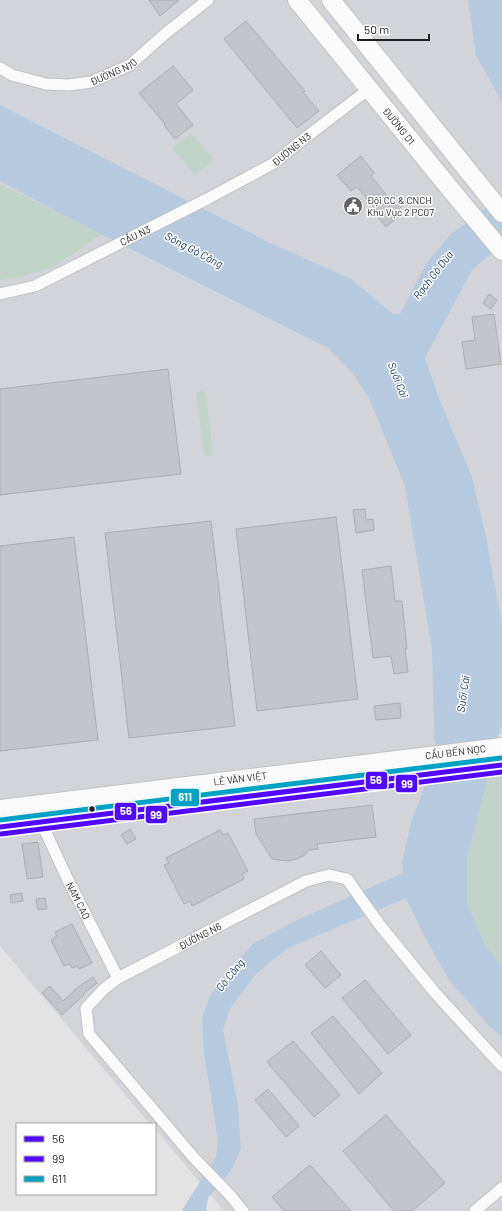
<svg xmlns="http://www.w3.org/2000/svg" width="502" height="1211" font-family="Barlow,sans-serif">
<rect width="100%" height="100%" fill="#e3e3e4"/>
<path fill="#d3d4da" d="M0 0H502V734L434 741 435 758 411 822 402 861 407 898 491 1028 502 1037V1211H224L155 1129V1124H150L0 946Z"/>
<path fill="#c2d3ca" d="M191 133 214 160 195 175 172 148Z
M0 184 102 234 52 268 16 278 0 280Z
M202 390 206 393 213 454 209 457 204 454 196 393Z
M502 775V967L487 947 467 904V858L488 777Z"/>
<path fill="#b6cae0" d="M468 0H502V102L476 55Z
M0 105 268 242 351 279 393 314H400L426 264 450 235 502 196V244L472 270 425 358 440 401 472 477 486 537 502 625V723L467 858V904L487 947 502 967V1037L491 1028 449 980 426 939 406 898 286 949 257 973 230 1008 223 1030 238 1106 241 1149 231 1170 208 1198 206 1211H183L182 1210 216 1157 218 1140 204 1053 202 1018 210 996 227 973 254 943 297 920 403 873 402 861 411 822 435 758 432 649 405 486 369 398 352 372 328 348 73 220 0 181Z"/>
<path fill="#c3c5cc" stroke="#aeaeaf" d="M149 0H179L160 16Z
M246 21 305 91 303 92 319 111 297 128 224 39Z
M173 66 193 90 176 104 193 125 175 139 164 125 165 124 139 93Z
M361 156 374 173 371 176 390 199 394 196 402 206 399 209 402 213 386 227 375 214 378 212 357 187 351 191 337 175Z
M489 294 497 300 491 309 483 303Z
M494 314 501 364 466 369 462 342 475 340 472 317Z
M168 369 181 474 0 495V389Z
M365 509 366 520 373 519 374 530 356 533 353 510Z
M336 517 358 699 257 711 236 529Z
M211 521 235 726 129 738 105 533Z
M74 537 98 740 0 751V546Z
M391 566 395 601H402L407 649H405L408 672 394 674 391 656 373 658 362 570Z
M400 703 401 718 376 720 374 706Z
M372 805 376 837 317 844 318 849 309 850 305 855 297 859 288 861 272 859 256 834 254 819Z
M130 829 136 839 127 844 121 835Z
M220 830 223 835 228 833 248 871 242 874 244 879 192 906 190 901 184 904 164 865 169 863 166 858Z
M38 842 43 877 27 879 22 844Z
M22 893 23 901 11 903 10 895Z
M45 898 47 909 38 910 36 899Z
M72 924 92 963 79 969 77 966 72 968 69 964 64 966 51 940 57 936 55 932Z
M321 951 341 975 325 988 305 965Z
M93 977 97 983 83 994 84 995 62 1015 42 993 50 986 63 1001 77 988Z
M365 980 411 1035 388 1054 342 998Z
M333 1016 382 1073 359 1094 311 1033Z
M293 1041 340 1095 314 1117 267 1062Z
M268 1089 299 1126 286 1137 255 1100Z
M386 1115 445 1183 412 1211H394L343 1151Z
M310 1165 351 1211H284L272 1197Z"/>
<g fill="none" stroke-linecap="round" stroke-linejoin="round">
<g stroke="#c1c1c2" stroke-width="13">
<g id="minor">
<path id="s1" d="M0 68 12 75 46 84 69 85 91 82 130 65 166 33 208 0"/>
<path id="s2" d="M0 294 35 286 207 199 274 163 301 141 369 89"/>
<path id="s3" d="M41 822 68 880 118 978"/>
<path id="s4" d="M243 1211 229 1194 194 1158 89 1034 86 1008 104 989 118 978 306 881 329 875 347 879 379 924 436 994 502 1066"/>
<path d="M475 1211 502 1188"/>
</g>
</g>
<g stroke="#c1c1c2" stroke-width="18">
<g id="secondary">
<path id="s5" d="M0 808 502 746"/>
<path d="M0 827 502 765"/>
</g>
</g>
<g stroke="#c1c1c2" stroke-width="20">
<g id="primary">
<path id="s6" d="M297 0 451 190 502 251"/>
<path d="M331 0 502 213"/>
</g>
</g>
<use href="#minor" stroke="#fbfbfb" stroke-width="11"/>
<use href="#secondary" stroke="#fbfbfb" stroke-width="16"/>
<use href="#primary" stroke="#fbfbfb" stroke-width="18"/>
<g stroke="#fff" stroke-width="8">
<path id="bus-1" d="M0 827 502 765"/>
</g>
<g stroke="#fff" stroke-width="8">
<path id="bus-2" d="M1 834 502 772"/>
</g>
<g stroke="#fff" stroke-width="8">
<path id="bus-3" d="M0 820 501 758"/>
</g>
<use href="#bus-1" stroke="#4f0aff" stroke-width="5"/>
<use href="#bus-2" stroke="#4f0aff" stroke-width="5"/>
<use href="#bus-3" stroke="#02a2c5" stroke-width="5"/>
</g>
<defs>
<g id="civic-disc" transform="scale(1)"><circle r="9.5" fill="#646465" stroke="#fff"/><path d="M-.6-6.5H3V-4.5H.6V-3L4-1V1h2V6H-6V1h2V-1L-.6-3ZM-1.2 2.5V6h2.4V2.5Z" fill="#fff"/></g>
</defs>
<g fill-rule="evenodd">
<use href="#civic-disc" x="353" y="206"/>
</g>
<circle fill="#1f1f20" stroke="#fff" stroke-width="1.5" cx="92" cy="809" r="3.5"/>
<g text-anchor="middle" stroke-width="3" stroke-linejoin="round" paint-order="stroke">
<g font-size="10" fill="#1f1f20" stroke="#fff">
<text dy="4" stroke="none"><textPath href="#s1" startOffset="119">ĐƯỜNG N10</textPath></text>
<text dy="4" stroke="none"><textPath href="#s6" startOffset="162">ĐƯỜNG D1</textPath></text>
<text dy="4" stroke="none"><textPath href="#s2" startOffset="327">ĐƯỜNG N3</textPath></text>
<text dy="4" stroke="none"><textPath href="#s2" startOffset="148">CẦU N3</textPath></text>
<text dy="4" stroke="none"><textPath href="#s5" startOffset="459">CẦU BẾN NỌC</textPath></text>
<text dy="4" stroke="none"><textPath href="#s5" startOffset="242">LÊ VĂN VIỆT</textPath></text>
<text dy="4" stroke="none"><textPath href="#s3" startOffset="87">NAM CAO</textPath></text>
<text dy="4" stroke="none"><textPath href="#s4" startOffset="397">ĐƯỜNG N6</textPath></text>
</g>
<g font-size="10" fill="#1f1f20" stroke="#fff" text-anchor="start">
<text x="367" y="204">Đội CC &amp; CNCH<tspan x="367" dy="12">Khu Vực 2 PC07</tspan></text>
</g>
<g font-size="11" font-style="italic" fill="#013258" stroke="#fff">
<text transform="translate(194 250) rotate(28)" y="4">Sông Gò Công</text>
<text transform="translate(433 275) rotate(-52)" y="4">Rạch Gò Dừa</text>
<text transform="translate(398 380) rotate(69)" y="4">Suối Cái</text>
<text transform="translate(463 694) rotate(-82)" y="4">Suối Cái</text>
<text transform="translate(230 975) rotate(-51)" y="4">Gò Công</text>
</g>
</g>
<g stroke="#fff" stroke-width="1.5">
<rect x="365" y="771" width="23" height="19" rx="4" fill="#4f0aff"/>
<rect x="395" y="774" width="23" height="19" rx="4" fill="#4f0aff"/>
<rect x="170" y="788" width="30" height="19" rx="4" fill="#02a2c5"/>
<rect x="114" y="802" width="23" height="19" rx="4" fill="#4f0aff"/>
<rect x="145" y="805" width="23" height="19" rx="4" fill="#4f0aff"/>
</g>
<g font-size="11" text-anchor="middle" font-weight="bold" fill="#fff">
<text x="376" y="784">56</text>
<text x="407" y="788">99</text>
<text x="185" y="801">611</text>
<text x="126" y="815">56</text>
<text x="156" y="819">99</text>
</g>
<rect x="16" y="1123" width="140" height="72" fill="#ffffff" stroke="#a5a5a6"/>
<rect x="24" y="1136" width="20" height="6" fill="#4f0aff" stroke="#a5a5a6"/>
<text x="52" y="1143" font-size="12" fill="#1f1f20">56</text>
<rect x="24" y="1156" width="20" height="6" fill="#4f0aff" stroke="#a5a5a6"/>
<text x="52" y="1163" font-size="12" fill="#1f1f20">99</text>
<rect x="24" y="1176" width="20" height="6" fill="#02a2c5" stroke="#a5a5a6"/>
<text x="52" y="1183" font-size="12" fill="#1f1f20">611</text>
<path d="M358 34v6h71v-6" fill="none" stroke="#1f1f20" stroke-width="2"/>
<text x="364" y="34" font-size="12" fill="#1f1f20" stroke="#ffffff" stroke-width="3" paint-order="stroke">50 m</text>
</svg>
